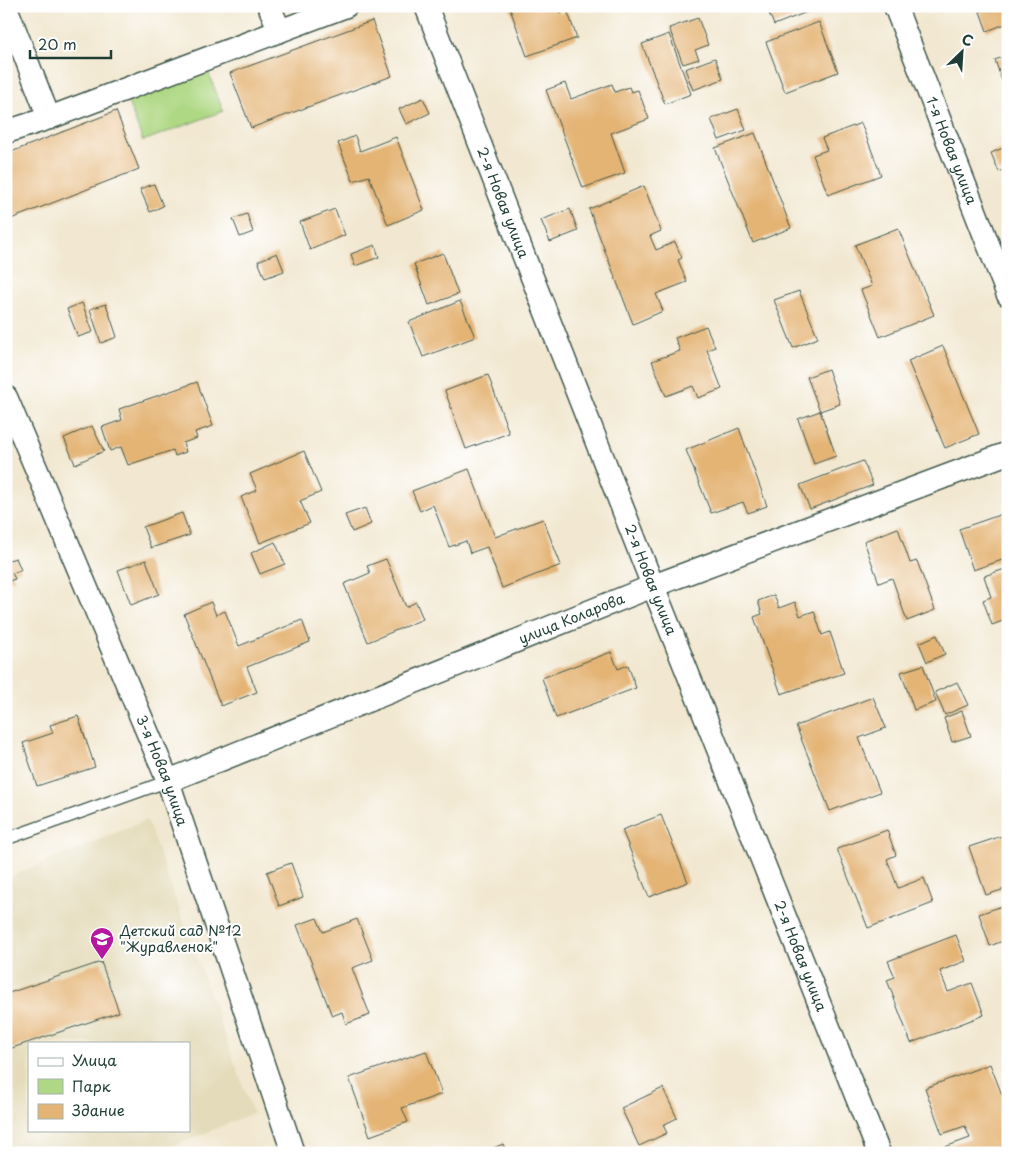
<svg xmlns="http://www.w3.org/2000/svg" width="1014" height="1159" font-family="'Playpen Sans',sans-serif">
<rect width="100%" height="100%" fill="#fff"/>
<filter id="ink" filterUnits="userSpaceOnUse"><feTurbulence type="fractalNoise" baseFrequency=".02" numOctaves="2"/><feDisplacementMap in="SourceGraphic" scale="10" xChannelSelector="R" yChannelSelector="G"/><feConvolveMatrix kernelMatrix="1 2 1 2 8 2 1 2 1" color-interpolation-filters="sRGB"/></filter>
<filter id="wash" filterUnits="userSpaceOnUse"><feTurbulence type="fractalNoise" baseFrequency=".0096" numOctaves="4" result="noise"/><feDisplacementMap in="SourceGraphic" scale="20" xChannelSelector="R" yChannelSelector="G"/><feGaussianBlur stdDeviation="1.12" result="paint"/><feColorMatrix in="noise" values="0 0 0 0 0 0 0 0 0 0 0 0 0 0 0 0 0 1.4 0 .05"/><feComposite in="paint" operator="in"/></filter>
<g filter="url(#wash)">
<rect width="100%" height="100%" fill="#f2e8d1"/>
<path fill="#e4dbba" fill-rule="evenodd" d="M147 820 253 1113 158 1153H6V878ZM29 1043H189V1130H29Z"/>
<path fill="#aed883" stroke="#668a5c" d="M206 66 223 111 143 141 126 97Z"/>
<g id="blocks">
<path fill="#e4b474" d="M509 6H557L560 13 567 10 577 38 527 56Z
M766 6H811L812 10 774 25Z
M978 6H1008V23L987 31Z
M698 18 708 45 695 50 699 59 683 64 669 28Z
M372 21 392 76 251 128 230 73Z
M819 22 838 72 785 92 766 42Z
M669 34 691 94 665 104 642 44Z
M1008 55V96H1007L995 60Z
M715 58 723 79 693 90 685 69Z
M565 83 571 99 612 84 615 92 629 87 631 92 638 90 649 119 611 133 625 173 583 188 546 90Z
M423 98 430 113 406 124 399 109Z
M738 109 746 130 719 140 711 119Z
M116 111 139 169 6 221V154Z
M861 123 881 175 828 195 813 155 827 150 822 138Z
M755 133 791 228 753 243 715 148Z
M355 136 360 151 396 137 424 210 388 225 369 176 353 181 338 143Z
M1008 146V168L999 172 991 153Z
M154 184 163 206 150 212 140 189Z
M644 186 661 231 650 236 656 250 675 242 682 258 678 260 687 282 656 294 663 311 633 324 589 209Z
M335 209 345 235 310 250 300 222Z
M570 209 578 231 550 242 541 220Z
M247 214 253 232 240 237 233 219Z
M898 228 934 315 880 337 861 290 872 286 855 245Z
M375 245 379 257 355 266 351 254Z
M277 253 284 271 265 278 258 261Z
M443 253 458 294 429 305 414 264Z
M799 291 818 338 793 348 774 300Z
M460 301 475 337 423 357 409 322Z
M82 303 93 332 78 337 67 309Z
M106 304 117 337 101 343 90 309Z
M706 326 715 347 707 350 722 389 698 398 693 386 666 396 652 361 680 351 675 338Z
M943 346 979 434 945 448 908 361Z
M828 369 840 404 820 411 807 377Z
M488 375 509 433 466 449 445 391Z
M197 382 213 426 195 432 197 438 183 443 186 452 175 456 173 450 128 465 121 447 110 451 102 427 122 420 119 409Z
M820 411 836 456 814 464 798 419Z
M92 426 104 451 75 464 64 438Z
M739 428 767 506 748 513 743 502 711 513 686 450Z
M304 451 321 492 300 501 310 523 260 543 241 497 257 490 250 474Z
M863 461 873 485 810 509 800 485Z
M469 469 495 537 543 519 561 565 502 588 487 547 470 553 466 541 449 547 433 505 420 511 412 491Z
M365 508 371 524 352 532 345 515Z
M1008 512V558L973 570 959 529Z
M182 513 190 535 151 548 143 527Z
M898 528 910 563 917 561 935 610 907 621 892 578 879 583 864 541Z
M275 542 285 564 260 574 251 553Z
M6 555 9 560 16 558 21 570 12 573 15 579 6 582Z
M386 559 406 607 416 602 423 619 368 642 344 584 370 573 367 566Z
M146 560 159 594 131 605 118 570Z
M1008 568V619L992 625 983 600 991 597 984 576Z
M774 595 779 608 795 602 800 616 814 611 822 635 830 632 844 673 781 694 754 617 762 614 758 601Z
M211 602 216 615 225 611 239 646 302 620 310 642 247 667 257 692 221 706 184 614Z
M937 635 945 654 927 662 919 643Z
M611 652 618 669 628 665 636 688 556 718 542 678Z
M923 665 936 702 914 710 901 672Z
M957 682 968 705 945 715 935 692Z
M873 697 886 728 859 738 880 792 830 811 796 726Z
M962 711 971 736 952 742 944 718Z
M78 716 95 767 37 786 23 743 53 733 50 725Z
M661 815 688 882 649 897 622 830Z
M887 830 896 855 887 859 898 888 924 878 933 903 868 928 837 849Z
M1008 834V888L986 895 969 847Z
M291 863 303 897 279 906 267 872Z
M1008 904V939L990 946 979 914Z
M317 918 323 932 357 919 373 960 352 968 370 1015 346 1024 342 1012 332 1016 297 925Z
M956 935 966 961 940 971 948 992 972 983 984 1015 911 1043 887 980 895 977 888 961Z
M101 962 119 1012 6 1050V994Z
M426 1051 442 1094 402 1108 408 1122 370 1136 349 1078Z
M990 1064 1008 1110V1153H948L945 1147 970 1138 965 1126 942 1134 925 1088Z
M663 1088 677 1118 663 1125 667 1133 639 1146 621 1108Z
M503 1144 506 1151 488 1153 487 1151Z"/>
</g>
</g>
<g filter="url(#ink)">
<use href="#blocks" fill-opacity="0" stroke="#3f574c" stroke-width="1"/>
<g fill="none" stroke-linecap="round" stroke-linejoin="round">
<g stroke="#3f574c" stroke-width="14">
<path id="lane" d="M6 839 168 781"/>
</g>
<g stroke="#3f574c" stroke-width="25">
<g id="street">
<path d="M269 6 280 31"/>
<path id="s1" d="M426 6 653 586 879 1153"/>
<path id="s2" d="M895 6 1008 295"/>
<path d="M6 7 49 118 346 6"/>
<path d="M6 132 49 118"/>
<path id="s3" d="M6 397 168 781 293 1153"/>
<path id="s4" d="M168 781 653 586 1008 453"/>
</g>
</g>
<use href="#lane" stroke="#fff" stroke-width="11"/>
<use href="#street" stroke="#fff" stroke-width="22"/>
</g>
</g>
<defs>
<g id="school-pin" transform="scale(1.25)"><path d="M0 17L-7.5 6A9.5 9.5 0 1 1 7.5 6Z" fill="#b5179e" stroke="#fff"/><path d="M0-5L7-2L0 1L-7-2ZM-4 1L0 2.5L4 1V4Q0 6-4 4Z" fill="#fff"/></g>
</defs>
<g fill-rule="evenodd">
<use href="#school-pin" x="102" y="939"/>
</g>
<g text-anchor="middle" stroke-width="4" stroke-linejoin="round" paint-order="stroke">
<g font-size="14" fill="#1f3d34" stroke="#fff">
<text dy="5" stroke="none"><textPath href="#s2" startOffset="155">1-я Новая улица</textPath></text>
<text dy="5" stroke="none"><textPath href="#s1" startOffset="211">2-я Новая улица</textPath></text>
<text dy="5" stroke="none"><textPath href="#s1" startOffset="616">2-я Новая улица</textPath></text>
<text dy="5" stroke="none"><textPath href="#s4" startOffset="435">улица Коларова</textPath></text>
<text dy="5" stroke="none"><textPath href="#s3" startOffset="405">3-я Новая улица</textPath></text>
<text dy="5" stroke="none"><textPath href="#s1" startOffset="1021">2-я Новая улица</textPath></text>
</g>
<g font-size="14" fill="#1f3d34" stroke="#fff" text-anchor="start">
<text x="120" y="936">Детский сад №12<tspan x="120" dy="16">"Журавленок"</tspan></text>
</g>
</g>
<rect width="1014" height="1159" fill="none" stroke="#fff" stroke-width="25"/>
<rect x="28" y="1042" width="162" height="90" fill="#ffffff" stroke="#a5b1ae"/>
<rect x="38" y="1058" width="25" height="8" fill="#ffffff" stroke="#a5b1ae"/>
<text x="72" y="1066" font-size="15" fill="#1f3d34">Улица</text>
<rect x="38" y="1079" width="25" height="15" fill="#aed883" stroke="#a5b1ae"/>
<text x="72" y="1092" font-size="15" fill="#1f3d34">Парк</text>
<rect x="38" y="1104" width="25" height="15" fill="#e4b474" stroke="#a5b1ae"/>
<text x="72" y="1116" font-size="15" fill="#1f3d34">Здание</text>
<g transform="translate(962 52) rotate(25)" stroke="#ffffff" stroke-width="4" paint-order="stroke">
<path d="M0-4L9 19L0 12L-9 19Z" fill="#1f3d34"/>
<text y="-8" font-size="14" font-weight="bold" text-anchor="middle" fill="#1f3d34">С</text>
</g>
<path d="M30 50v8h81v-8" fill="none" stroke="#1f3d34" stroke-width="2.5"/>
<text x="38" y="50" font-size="15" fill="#1f3d34" stroke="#ffffff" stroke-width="4" paint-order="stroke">20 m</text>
</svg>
